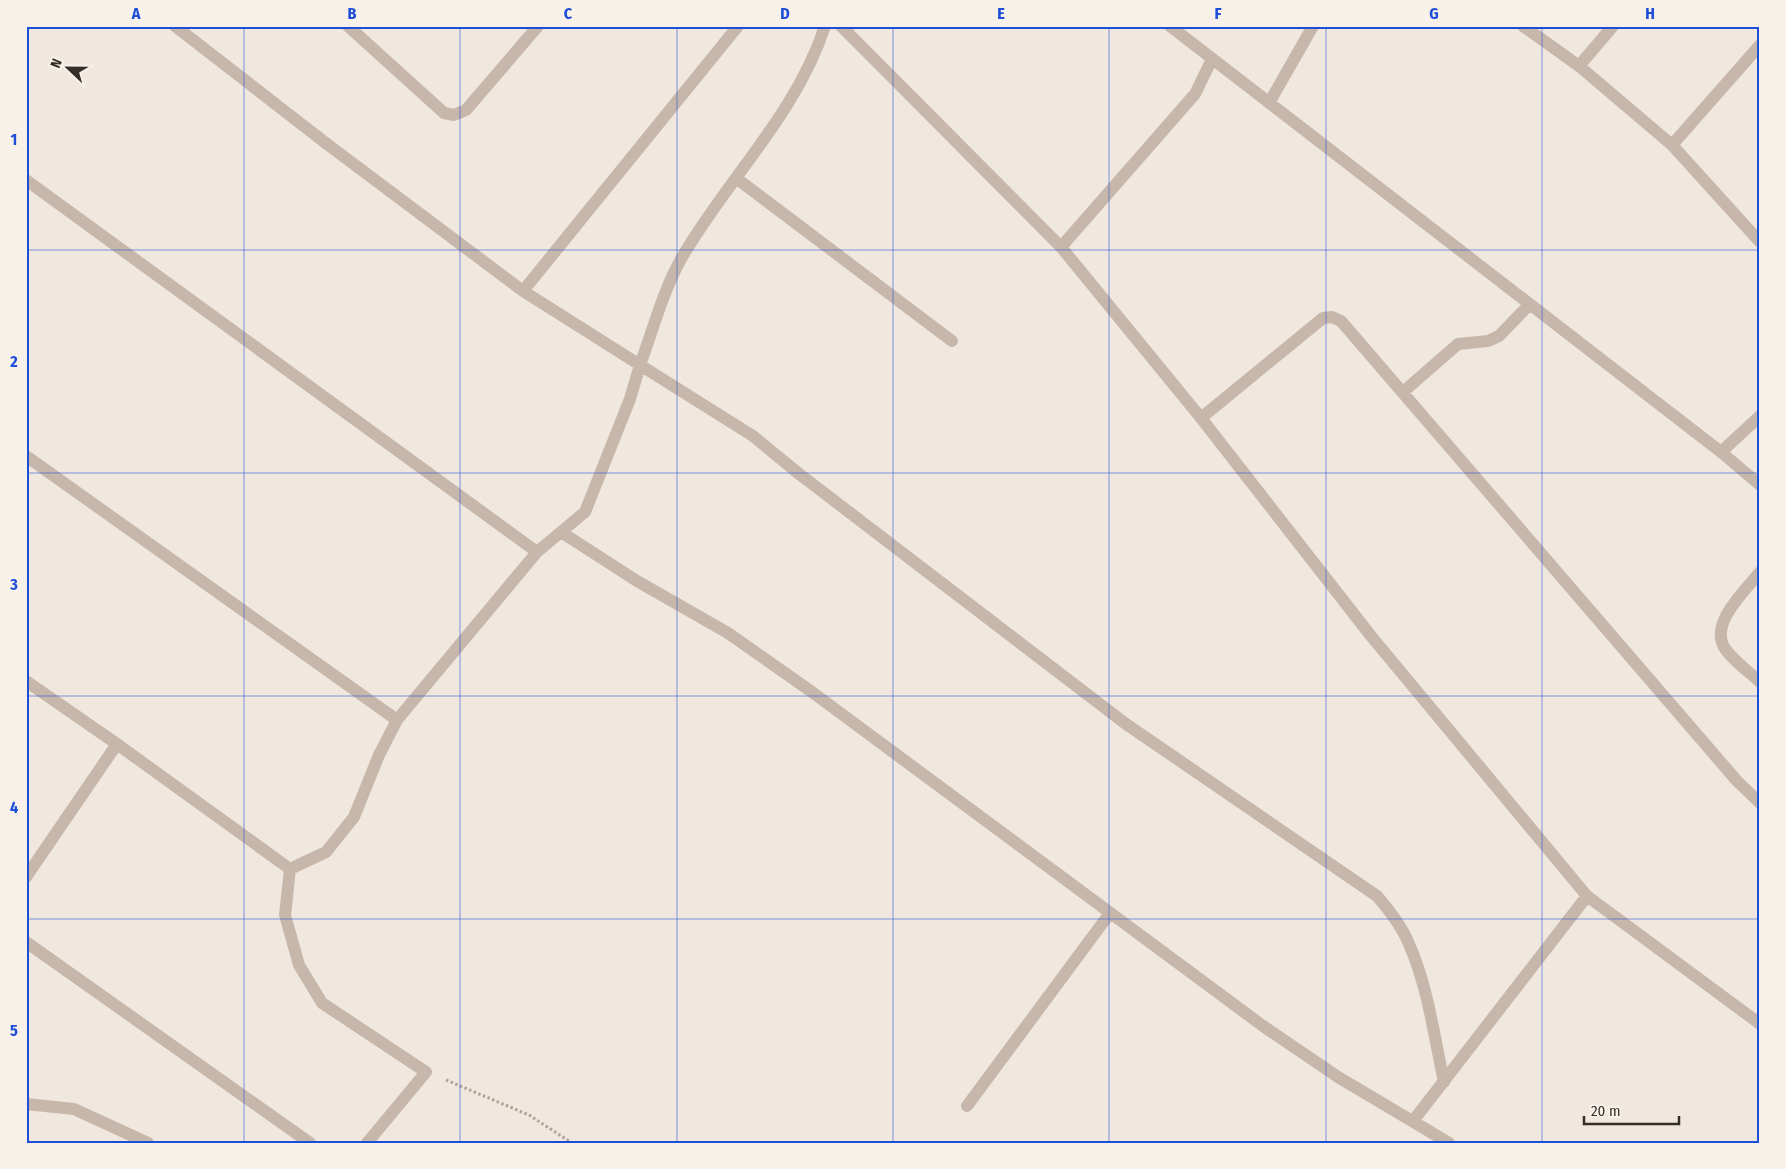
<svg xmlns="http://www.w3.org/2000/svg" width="1786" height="1169" font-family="'Fira Sans Condensed',sans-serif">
<rect width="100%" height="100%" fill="#f0e7de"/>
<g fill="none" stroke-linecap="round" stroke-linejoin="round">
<path stroke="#b3a195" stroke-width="3" stroke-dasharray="2.5 2.5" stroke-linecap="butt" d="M446 1080 529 1115 572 1143"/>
<path stroke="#c7b7ab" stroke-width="12" d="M175 26 327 144 523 291 640 365 630 399 585 512 537 552 397 720 379 755 354 817 326 852 290 869
M348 26 444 113 454 115 466 110 538 26
M825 26C796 115 727 179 681 259 663 291 653 330 640 365L753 436 798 473 1126 724 1377 896C1389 910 1402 926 1409 944 1428 987 1434 1036 1444 1082
M841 26 1061 247 1201 418 1371 636 1587 896 1760 1024
M1170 26 1721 452 1760 485
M1523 26 1579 66 1672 145 1760 242
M1579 66 1613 26
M1269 103 1313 26
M1672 145 1760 45
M736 178 952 341
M26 180 537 552
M1061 247 1195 94 1212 59
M523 291 738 26
M1403 392 1458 344 1488 341 1499 336 1529 305
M1201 418 1323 318 1332 317 1341 321 1737 781 1760 803
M1721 452 1760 416
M26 456 397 720
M561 532 637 581 728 633 812 692 1263 1026 1338 1077 1449 1143
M1760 572C1745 591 1707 625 1726 650 1735 662 1749 672 1760 682
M26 681 117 744 290 869 285 915 299 965 322 1003 426 1072 367 1143
M26 877 117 744
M26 942 310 1143
M26 1104 74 1109 148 1143
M967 1106 1110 913
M1413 1121 1587 896"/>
</g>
<path fill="none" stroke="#1d4ed8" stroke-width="1" stroke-opacity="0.55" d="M244 26V1143M460 26V1143M677 26V1143M893 26V1143M1109 26V1143M1326 26V1143M1542 26V1143M26 250H1760M26 473H1760M26 696H1760M26 919H1760"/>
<rect width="1786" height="1169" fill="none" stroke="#f8f1ea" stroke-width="55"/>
<g transform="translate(68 68) rotate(292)" stroke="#f8f1ea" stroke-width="4" paint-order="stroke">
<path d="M0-4L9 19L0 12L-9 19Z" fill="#352d29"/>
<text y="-8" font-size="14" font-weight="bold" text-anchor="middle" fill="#352d29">N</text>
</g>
<path d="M1584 1116v8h95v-8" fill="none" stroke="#352d29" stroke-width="2.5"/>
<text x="1591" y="1116" font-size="15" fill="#352d29" stroke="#f8f1ea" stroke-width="4" paint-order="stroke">20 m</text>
<rect x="28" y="28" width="1730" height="1114" fill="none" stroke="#1d4ed8" stroke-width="2"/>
<g font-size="16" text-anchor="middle" font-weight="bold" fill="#1d4ed8">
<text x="136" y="19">A</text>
<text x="352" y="19">B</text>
<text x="568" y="19">C</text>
<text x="785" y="19">D</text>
<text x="1001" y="19">E</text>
<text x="1218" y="19">F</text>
<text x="1434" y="19">G</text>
<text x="1650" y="19">H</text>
<text x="14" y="145">1</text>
<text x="14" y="367">2</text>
<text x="14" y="590">3</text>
<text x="14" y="813">4</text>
<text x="14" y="1036">5</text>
</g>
</svg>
